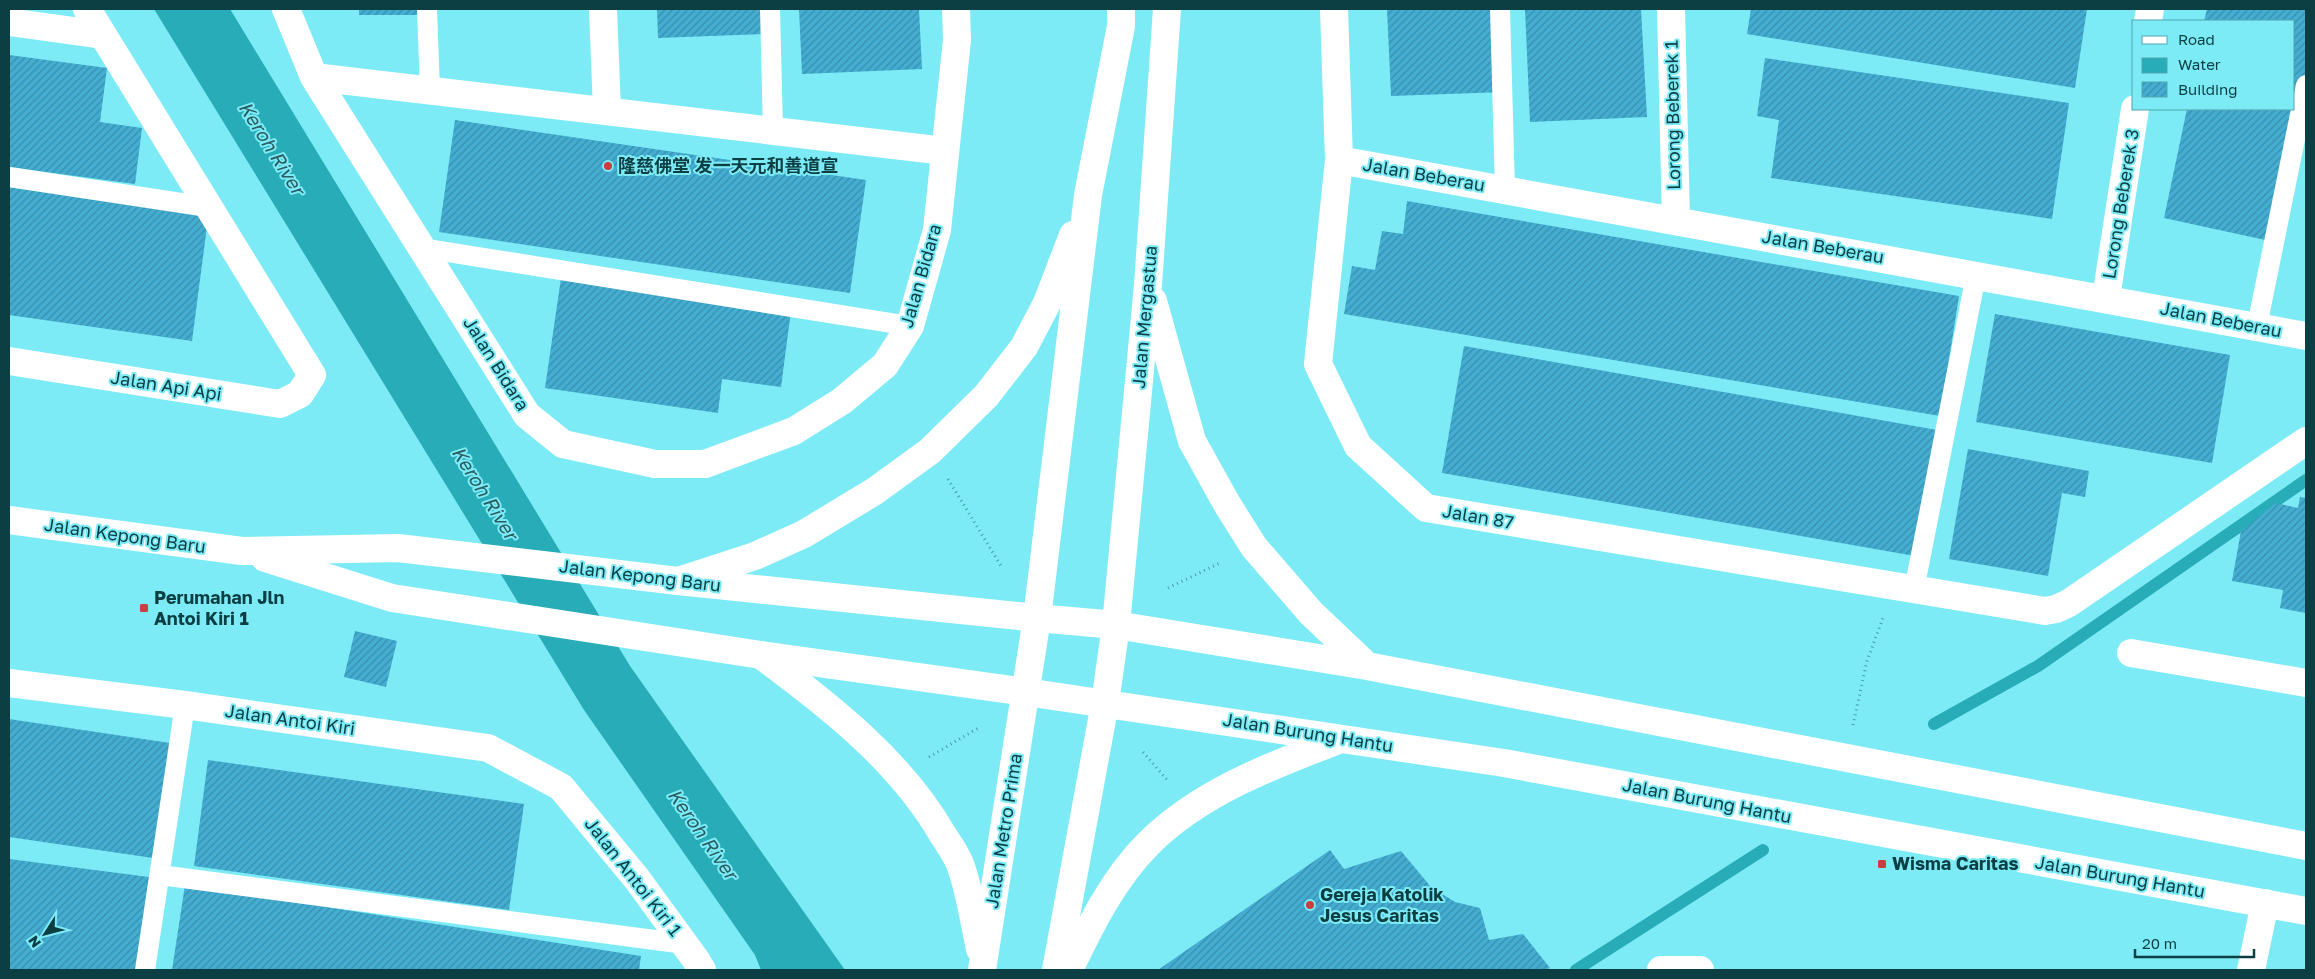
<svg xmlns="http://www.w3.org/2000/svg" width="2315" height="979" font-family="'Golos Text','Noto Sans SC',sans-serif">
<defs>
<pattern id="building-hatch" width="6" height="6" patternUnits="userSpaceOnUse" patternTransform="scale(1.25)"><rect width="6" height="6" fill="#44add1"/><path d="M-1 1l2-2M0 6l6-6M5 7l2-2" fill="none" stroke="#378eab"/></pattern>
</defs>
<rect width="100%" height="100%" fill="#7cebf6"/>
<path fill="#27acb8" d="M154 9H230L630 666 845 970H761L755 955 584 710Z"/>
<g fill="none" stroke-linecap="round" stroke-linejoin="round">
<path stroke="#27acb8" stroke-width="12" d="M1934 724 2038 666 2306 480
M1576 970 1763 850"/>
</g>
<path fill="url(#building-hatch)" d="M359 9H423V15H359Z
M657 9H766L767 34 658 38Z
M799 9H919L922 69 802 74Z
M1387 9H1500L1504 92 1391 96Z
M1525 9H1641L1647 117 1530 122Z
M1751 9H2087L2075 88 1747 34Z
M2207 9H2306V109L2279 243 2164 218 2187 109H2294V21H2204Z
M9 55 107 68 100 122 142 128 135 184 9 167Z
M1765 58 2069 103 2052 219 1771 178 1779 120 1757 116Z
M455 120 866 180 850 293 439 232Z
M9 183 209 211 192 341 9 315Z
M1407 201 1959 296 1940 416 1344 314 1352 266 1375 270 1382 231 1403 234Z
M561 278 791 311 781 387 722 379 718 413 545 388Z
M1995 314 2230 355 2212 463 1976 422Z
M1464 346 1937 430 1915 556 1442 473Z
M1968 449 2089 471 2085 497 2062 493 2048 576 1949 559Z
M2300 497 2306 498V613L2280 608 2283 590 2232 581 2241 531 2276 503 2298 508Z
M355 631 397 641 386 687 344 677Z
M9 719 170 743 153 858 9 837Z
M208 760 524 804 509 910 194 866Z
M1330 850 1344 869 1401 851 1431 887 1455 902 1480 908 1489 940 1523 934 1550 968 1546 970H1158Z
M9 859 149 877 137 970H9Z
M185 885 641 956 639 970H172Z"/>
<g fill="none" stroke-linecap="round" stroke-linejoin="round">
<path stroke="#489ca4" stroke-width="3" stroke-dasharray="1 4" stroke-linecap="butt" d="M948 479 1001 566
M1168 588 1222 562
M1853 725 1867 661 1883 618
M1143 752 1169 782
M929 757 980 727"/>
<path stroke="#fff" stroke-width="20" d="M427 9 430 91
M770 9 773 131
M1500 9 1505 190
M9 177 208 207
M422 248 910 326
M2257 326 2306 85
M1914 590 1976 275
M160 875 685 944
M145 970 185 705"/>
<path stroke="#fff" stroke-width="28" d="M286 9 314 77 527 415 563 444 655 464H705L794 431 842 401 885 365 910 326 937 230 957 40 956 9
M603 9 607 111
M1334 9 1339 160 1318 364 1358 446 1426 508 2045 611 2056 609 2069 603 2306 441
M1671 9 1676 221
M2148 21 2150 9
M9 22 103 35
M314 77 945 151
M1339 160 2306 336
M2106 298 2135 109
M9 361 280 404 300 394 312 375 87 9
M2131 653 2306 683
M9 683 185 705 488 748 561 787 637 879 696 960 702 970
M1661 970H1700"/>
<path stroke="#fff" stroke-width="28" d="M9 520 242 551 398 548 678 581 1037 618
M265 558 392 598 761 655 1026 692
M2251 970 2265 903"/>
<path stroke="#fff" stroke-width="28" d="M1153 301 1192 441 1227 504 1254 547 1311 613 1367 666
M678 581 755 556 804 534 875 491 930 451 986 396 1024 347 1047 303 1073 235
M1037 618 1116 625 1367 666 2306 846
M761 655C830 707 899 759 943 835 949 844 956 854 960 864 970 891 974 922 980 949
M1026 692 1504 763 2306 911
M982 970 1037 618 1088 195 1121 26V9
M1056 970 1105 703 1116 625 1148 285 1167 9
M1069 970C1090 926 1113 879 1148 844 1200 792 1273 765 1341 739"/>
</g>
<g fill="#cc3d40" stroke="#7cebf6" stroke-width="2">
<circle cx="608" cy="166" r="5"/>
<rect x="139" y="603" width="10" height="10" rx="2.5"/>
<rect x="1877" y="859" width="10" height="10" rx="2.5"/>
<circle cx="1310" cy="905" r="5"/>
</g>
<g text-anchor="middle" stroke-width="4" stroke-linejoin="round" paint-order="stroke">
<g font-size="18" fill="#0c3f44" stroke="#7cebf6">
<text transform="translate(1673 115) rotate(-91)" y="6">Lorong Beberek 1</text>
<text transform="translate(1424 175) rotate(10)" y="6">Jalan Beberau</text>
<text transform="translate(2121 204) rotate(-81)" y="6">Lorong Beberek 3</text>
<text transform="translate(1823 247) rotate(10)" y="6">Jalan Beberau</text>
<text transform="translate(921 276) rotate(-74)" y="6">Jalan Bidara</text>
<text transform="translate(1145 317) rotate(-85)" y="6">Jalan Mergastua</text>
<text transform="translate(2221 320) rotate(11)" y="6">Jalan Beberau</text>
<text transform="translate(496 364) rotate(58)" y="6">Jalan Bidara</text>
<text transform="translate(166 386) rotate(9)" y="6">Jalan Api Api</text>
<text transform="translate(1478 517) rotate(10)" y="6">Jalan 87</text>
<text transform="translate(125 536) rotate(8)" y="6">Jalan Kepong Baru</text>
<text transform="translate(640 576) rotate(7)" y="6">Jalan Kepong Baru</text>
<text transform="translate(290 720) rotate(8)" y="6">Jalan Antoi Kiri</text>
<text transform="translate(1308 733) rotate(9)" y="6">Jalan Burung Hantu</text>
<text transform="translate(1707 801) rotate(11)" y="6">Jalan Burung Hantu</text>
<text transform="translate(1004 831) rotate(-81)" y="6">Jalan Metro Prima</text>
<text transform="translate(633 877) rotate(52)" y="6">Jalan Antoi Kiri 1</text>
<text transform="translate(2120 877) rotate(10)" y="6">Jalan Burung Hantu</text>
</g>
<g font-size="18" font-weight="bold" fill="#0c3f44" stroke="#7cebf6" text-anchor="start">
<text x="618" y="172">隆慈佛堂 发一天元和善道宣</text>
<text x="154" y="604">Perumahan Jln<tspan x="154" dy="21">Antoi Kiri 1</tspan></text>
<text x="1892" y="870">Wisma Caritas</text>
<text x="1320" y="901">Gereja Katolik<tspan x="1320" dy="21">Jesus Caritas</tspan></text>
</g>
<g font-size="19" font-style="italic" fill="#295d62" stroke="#7cebf6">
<text transform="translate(272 148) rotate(58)" y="7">Keroh River</text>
<text transform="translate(485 493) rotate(58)" y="7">Keroh River</text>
<text transform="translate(703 834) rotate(55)" y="7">Keroh River</text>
</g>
</g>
<rect width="2315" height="979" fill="none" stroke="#0c3f44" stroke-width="20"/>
<rect x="2132" y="20" width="162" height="90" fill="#7cebf6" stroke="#4fa6af"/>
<rect x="2142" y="36" width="25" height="8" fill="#ffffff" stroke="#4fa6af"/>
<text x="2178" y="45" font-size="15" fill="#0c3f44">Road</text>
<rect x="2142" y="58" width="25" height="15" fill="#27acb8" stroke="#4fa6af"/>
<text x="2178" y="70" font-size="15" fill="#0c3f44">Water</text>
<rect x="2142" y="82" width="25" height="15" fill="url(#building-hatch)" stroke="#4fa6af"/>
<text x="2178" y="95" font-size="15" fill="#0c3f44">Building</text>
<g transform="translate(45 934) rotate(234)" stroke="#7cebf6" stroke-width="4" paint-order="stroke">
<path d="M0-4L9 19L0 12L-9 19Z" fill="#0c3f44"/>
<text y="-8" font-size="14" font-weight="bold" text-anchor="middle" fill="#0c3f44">N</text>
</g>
<path d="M2135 949v8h119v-8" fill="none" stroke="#0c3f44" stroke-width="2.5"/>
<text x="2142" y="949" font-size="15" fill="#0c3f44" stroke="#7cebf6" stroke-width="4" paint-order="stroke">20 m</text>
</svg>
